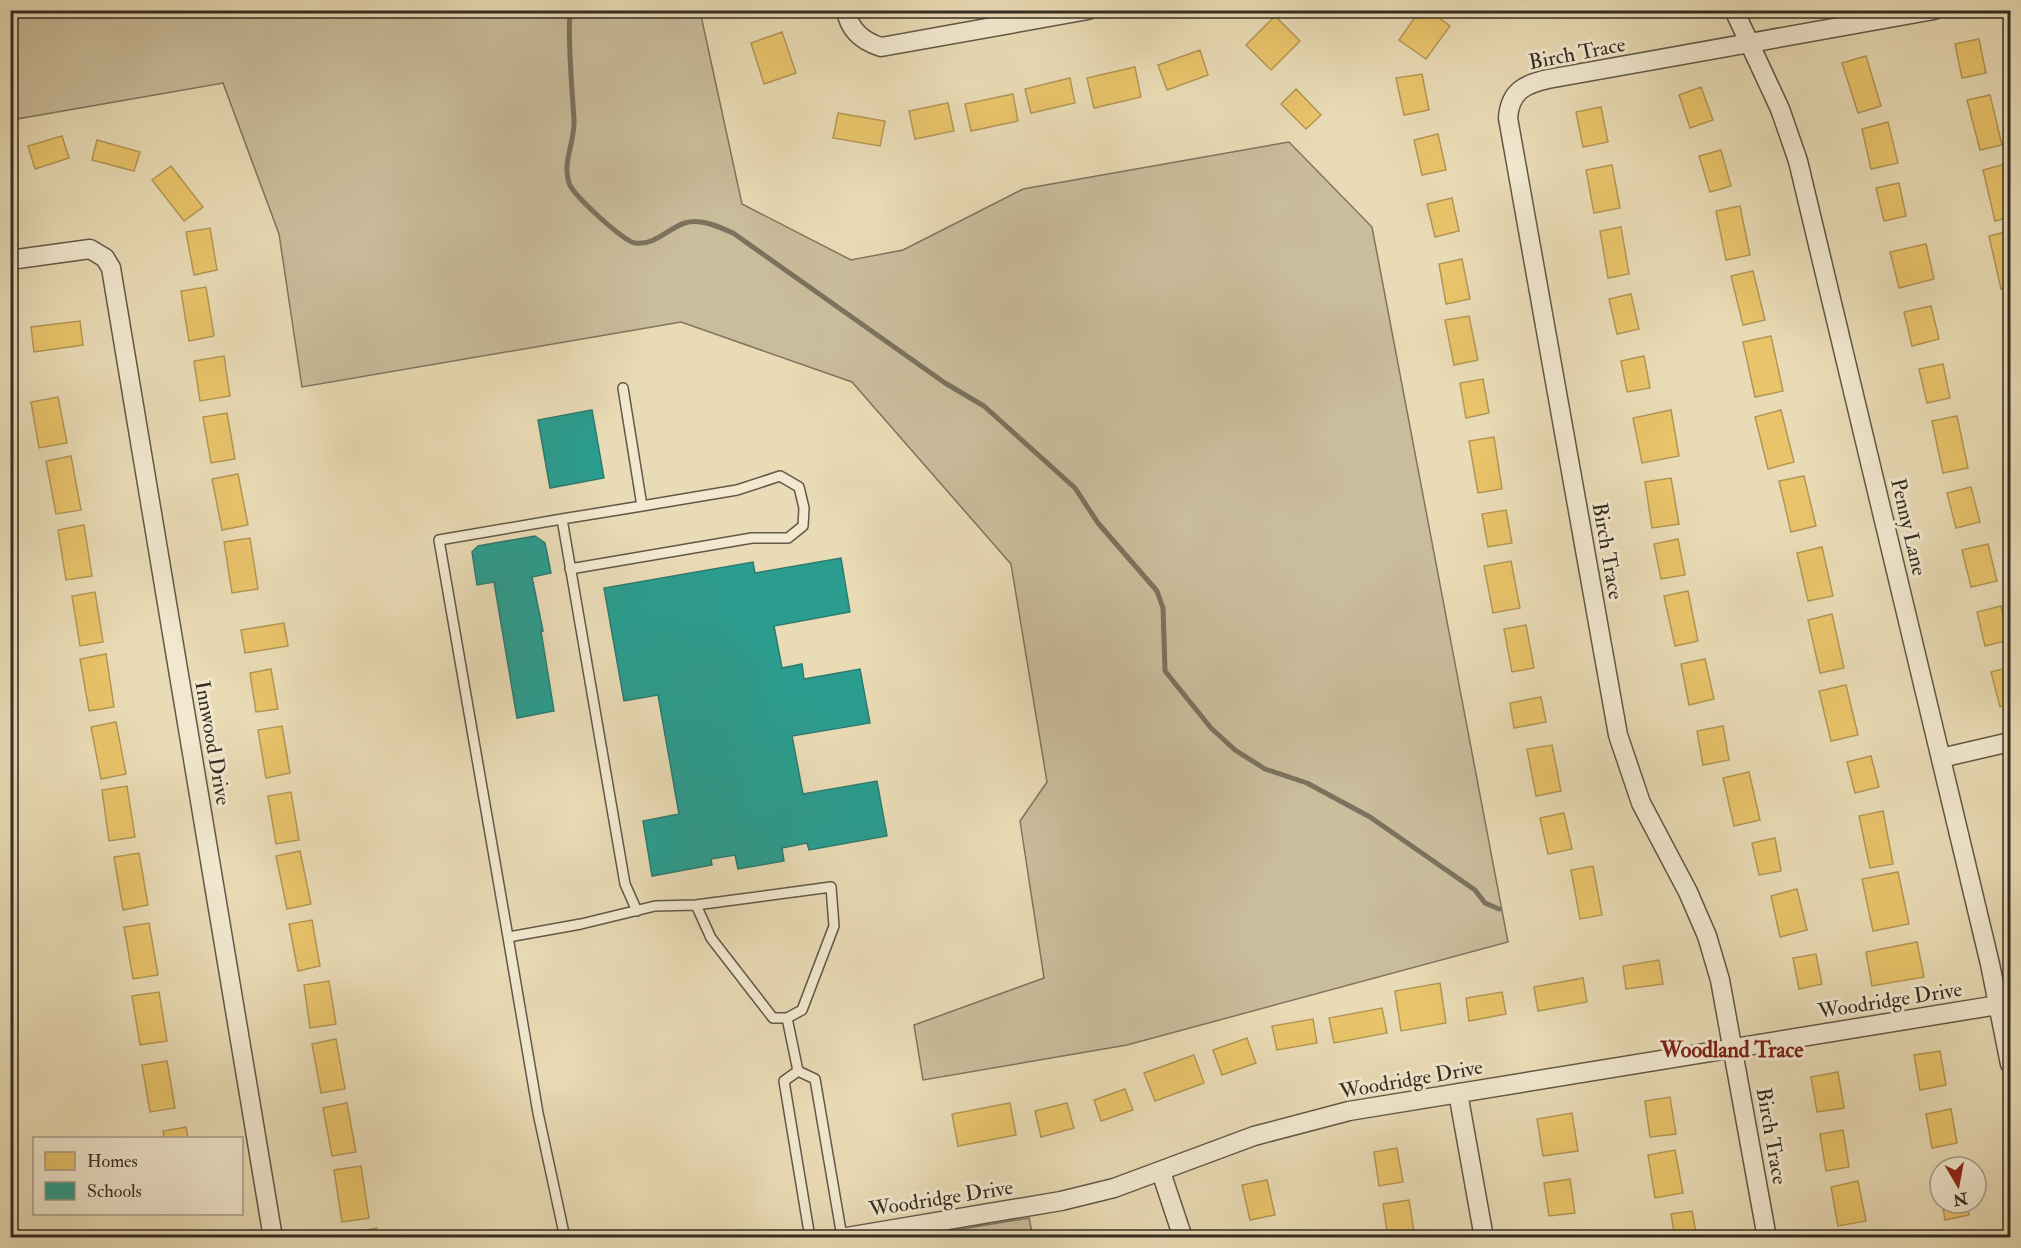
<svg xmlns="http://www.w3.org/2000/svg" width="2021" height="1248" font-family="'IM FELL Double Pica',serif">
<rect width="100%" height="100%" fill="#e9dbb5"/>
<filter id="stains"><feTurbulence type="fractalNoise" baseFrequency=".00333" numOctaves="4"/><feColorMatrix values="0 0 0 0 .2 0 0 0 0 .09 0 0 0 0 .02 0 0 0 .5 -.17"/></filter>
<radialGradient id="worn" r=".72"><stop offset=".6" stop-color="#630" stop-opacity="0"/><stop offset="1" stop-color="#630" stop-opacity=".3"/></radialGradient>
<path fill="#cabd9c" stroke="#807460" stroke-width="1.5" d="M11 11H700L742 204 851 260 903 250 1023 189 1289 142 1372 227 1508 942 1127 1045 923 1080 914 1025 1044 978 1020 821 1047 782 1011 564 852 382 681 322 302 387 279 234 223 83 11 120Z
M1029 1218 1033 1237H914Z"/>
<path fill="#e9c46a" stroke="#b39655" stroke-width="1.5" d="M1420 10H1428L1450 26 1426 59 1399 40Z
M1457 10H1478L1458 15Z
M1525 10H1549L1526 14Z
M1275 16 1300 41 1271 70 1246 45Z
M782 32 796 73 764 84 751 43Z
M1979 39 1986 73 1962 78 1955 44Z
M1200 50 1208 75 1167 90 1158 65Z
M1866 56 1881 106 1858 113 1842 63Z
M1135 67 1141 97 1094 108 1087 78Z
M1422 74 1429 110 1404 115 1396 78Z
M1070 78 1075 103 1031 113 1025 89Z
M1701 87 1713 120 1690 128 1679 95Z
M1296 89 1321 115 1306 129 1281 104Z
M1013 94 1018 121 971 131 965 104Z
M1990 95 2002 145 1980 150 1967 100Z
M948 103 954 131 915 139 909 111Z
M1601 107 1608 142 1583 147 1576 112Z
M838 113 885 121 880 146 833 138Z
M1888 122 1898 163 1871 169 1862 129Z
M1438 134 1446 170 1422 175 1414 140Z
M62 136 69 158 35 169 28 146Z
M97 140 140 152 134 171 92 160Z
M1721 150 1731 186 1710 192 1699 156Z
M2006 164 2010 184V217L1995 221 1983 170Z
M1612 165 1620 208 1594 213 1586 170Z
M171 166 203 207 184 221 152 180Z
M1899 183 1906 216 1884 221 1876 188Z
M1452 198 1459 231 1435 237 1427 204Z
M1740 206 1750 255 1726 260 1716 211Z
M1621 227 1629 274 1608 278 1600 231Z
M210 228 217 270 194 275 186 232Z
M2010 231V287L2001 289 1989 236Z
M1926 244 1934 279 1899 288 1890 252Z
M1462 259 1470 299 1446 304 1439 264Z
M1753 271 1765 320 1743 325 1731 276Z
M206 287 214 336 189 341 181 291Z
M1631 294 1639 329 1617 334 1609 299Z
M1931 306 1939 339 1912 346 1904 312Z
M1469 316 1478 360 1454 365 1445 320Z
M80 321 83 345 34 352 31 327Z
M1771 336 1783 391 1755 397 1743 342Z
M224 356 230 396 200 401 194 361Z
M1644 356 1650 388 1627 392 1621 361Z
M1943 364 1950 398 1927 403 1919 369Z
M1483 379 1489 413 1466 418 1460 383Z
M58 397 67 443 39 448 31 402Z
M1671 410 1679 456 1642 463 1633 418Z
M1781 410 1794 462 1768 469 1755 417Z
M227 413 235 459 211 463 203 417Z
M1957 416 1968 468 1943 473 1932 421Z
M1494 437 1502 489 1478 493 1469 441Z
M71 456 81 510 56 514 46 461Z
M238 474 248 525 222 530 212 479Z
M1804 476 1816 526 1791 532 1779 481Z
M1671 478 1679 524 1652 528 1645 482Z
M1971 487 1980 522 1956 528 1947 493Z
M1506 510 1512 543 1488 547 1482 514Z
M84 525 92 576 66 580 58 530Z
M250 538 258 589 232 593 224 542Z
M1678 539 1685 575 1661 579 1654 544Z
M1988 544 1997 581 1971 587 1962 550Z
M1822 547 1833 596 1808 601 1797 553Z
M1511 561 1520 608 1493 613 1484 566Z
M1688 591 1698 641 1675 646 1664 596Z
M95 592 103 642 80 646 72 596Z
M2001 606 2009 640 1985 646 1977 612Z
M1832 614 1844 668 1820 673 1808 620Z
M284 623 288 646 245 653 241 630Z
M1526 625 1534 668 1512 672 1504 629Z
M106 654 114 707 89 711 80 659Z
M1705 659 1714 699 1689 705 1681 664Z
M2010 667V705L2000 707 1991 672Z
M271 669 278 709 256 712 250 673Z
M1846 685 1858 735 1831 741 1819 691Z
M1541 697 1546 722 1514 728 1510 703Z
M116 722 126 774 101 779 91 727Z
M282 726 290 773 266 778 258 730Z
M1723 726 1729 760 1703 765 1697 731Z
M1552 745 1561 791 1536 796 1527 749Z
M1871 756 1879 787 1855 793 1847 762Z
M1749 772 1760 820 1734 826 1723 778Z
M127 786 135 837 109 841 102 790Z
M291 792 299 840 276 844 268 796Z
M1883 811 1893 864 1870 868 1859 816Z
M1564 813 1572 849 1548 854 1540 818Z
M1775 838 1781 871 1759 875 1752 843Z
M300 851 311 904 287 909 276 856Z
M139 853 148 905 123 910 114 857Z
M1593 866 1602 915 1580 919 1571 870Z
M1898 872 1909 924 1873 931 1862 879Z
M1797 889 1807 930 1780 937 1771 896Z
M312 920 320 966 298 971 289 924Z
M149 923 158 975 133 979 124 927Z
M1917 942 1924 977 1872 986 1866 952Z
M1816 954 1822 984 1799 989 1793 958Z
M1659 960 1663 984 1626 989 1623 966Z
M1583 978 1587 1002 1538 1011 1534 987Z
M329 981 336 1024 310 1028 304 985Z
M1440 983 1446 1023 1401 1031 1395 991Z
M159 992 167 1041 140 1045 132 996Z
M1502 992 1506 1014 1469 1021 1466 998Z
M1382 1008 1387 1033 1334 1043 1329 1018Z
M1313 1019 1317 1043 1277 1050 1272 1026Z
M1247 1038 1256 1063 1222 1075 1213 1050Z
M336 1039 345 1089 321 1093 312 1044Z
M1940 1051 1946 1085 1920 1090 1914 1055Z
M1194 1055 1204 1083 1155 1101 1144 1073Z
M167 1061 175 1108 150 1112 142 1065Z
M1838 1072 1844 1108 1817 1112 1811 1077Z
M1125 1089 1133 1110 1101 1121 1094 1100Z
M1670 1097 1676 1134 1650 1137 1645 1101Z
M347 1103 356 1152 332 1156 323 1108Z
M1010 1103 1016 1135 958 1146 952 1114Z
M1067 1103 1074 1128 1041 1137 1035 1111Z
M1951 1109 1957 1143 1932 1148 1926 1114Z
M1572 1113 1578 1151 1543 1156 1537 1119Z
M186 1127 188 1138H164L163 1131Z
M1843 1130 1849 1167 1826 1171 1820 1134Z
M1397 1148 1403 1182 1379 1186 1374 1152Z
M1675 1150 1683 1193 1655 1198 1648 1155Z
M361 1166 369 1218 342 1222 334 1170Z
M1940 1169V1195L1935 1170Z
M1570 1179 1575 1213 1549 1216 1544 1183Z
M1267 1180 1275 1215 1250 1220 1242 1185Z
M1858 1181 1866 1221 1838 1226 1831 1187Z
M1409 1200 1415 1238H1388L1383 1204Z
M1942 1203H1967L1969 1215 1945 1220Z
M1692 1211 1697 1238H1675L1671 1214Z
M377 1228 378 1238H342L341 1234Z
M1970 1230 1972 1238H1946L1945 1235Z
M1115 1233 1116 1238H1097Z"/>
<path fill="#2a9d8f" stroke="#2d7b6f" stroke-width="1.5" d="M592 410 604 478 550 488 538 420Z
M535 536 545 543 551 573 532 577 543 631H541L554 711 517 718 494 582 477 585 472 552 478 546Z
M841 558 850 612 774 626 782 668 802 664 804 679 860 669 870 723 792 736 803 794 877 781 887 836 809 850 807 843 782 848 784 861 738 869 735 855 711 859 712 865 652 876 643 821 679 814 658 695 624 701 604 588 753 562 755 573Z"/>
<g fill="none" stroke-linecap="round" stroke-linejoin="round">
<path stroke="#7c725d" stroke-width="5" d="M571 10C566 22 573 101 574 120 575 142 562 162 569 183 572 194 624 242 635 243 655 246 668 228 685 223 701 218 719 227 733 233L945 383 984 406 1075 488 1098 523 1157 591 1163 608 1165 671 1211 728 1235 750 1265 769 1307 783 1370 817 1475 890 1485 903 1499 909"/>
<g stroke="#625848" stroke-width="12">
<path id="lane" d="M10 23 13 10
M623 388 642 506 562 519 625 884 637 911
M570 569 752 538H788L803 526 804 508 799 487 780 476 737 490 642 506
M508 937 439 540 562 519
M787 1018 798 1071
M798 1071 815 1079 842 1237
M798 1071 784 1081 810 1238
M565 1238 538 1113 508 937 581 924 655 906 696 905 831 887 834 926 802 1010 787 1018H773L711 938 696 905"/>
</g>
<g stroke="#625848" stroke-width="21">
<path id="street" d="M846 10C849 30 862 41 881 47L1088 10
M1734 10 1780 109 1798 161 1990 964 2010 1064
M10 260 90 249 105 258 111 268 273 1238
M1941 758 2010 742
M1458 1093 1484 1238
M1161 1172 1183 1238
M841 1238 1061 1201 1114 1188 1254 1136 1349 1111 2010 1003
M1767 1238 1720 980 1707 936 1688 892 1641 803 1618 735 1508 118C1510 91 1525 84 1548 79L1934 10"/>
</g>
<use href="#lane" stroke="#f1e8cf" stroke-width="9"/>
<use href="#street" stroke="#f1e8cf" stroke-width="18"/>
</g>
<g text-anchor="middle" stroke-width="6" stroke-linejoin="round" paint-order="stroke">
<g font-size="21" fill="#352c23" stroke="#f1e8cf">
<text transform="translate(1577 53) rotate(-11)" y="7">Birch Trace</text>
<text transform="translate(1909 527) rotate(77)" y="7">Penny Lane</text>
<text transform="translate(1608 551) rotate(80)" y="7">Birch Trace</text>
<text transform="translate(213 743) rotate(80)" y="7">Innwood Drive</text>
<text transform="translate(1890 1000) rotate(-9)" y="7">Woodridge Drive</text>
<text transform="translate(1411 1079) rotate(-10)" y="7">Woodridge Drive</text>
<text transform="translate(1772 1136) rotate(80)" y="7">Birch Trace</text>
<text transform="translate(941 1198) rotate(-9)" y="7">Woodridge Drive</text>
</g>
<g font-size="22" font-weight="bold" fill="#7a1f14" stroke="#f1e8cf">
<text x="1732" y="1057">Woodland Trace</text>
</g>
</g>
<rect width="2021" height="1248" fill="none" stroke="#e9dbb5" stroke-width="36"/>
<rect x="12" y="12" width="1997" height="1224" fill="none" stroke="#352c23" stroke-width="3"/>
<rect x="18" y="18" width="1985" height="1212" fill="none" stroke="#352c23" stroke-width="1.5"/>
<rect x="33" y="1137" width="210" height="78" fill="#f1e8cf" stroke="#a69d8a" stroke-width="1.5"/>
<rect x="45" y="1152" width="30" height="18" fill="#e9c46a" stroke="#a69d8a" stroke-width="1.5"/>
<text x="87" y="1167" font-size="18" fill="#352c23">Homes</text>
<rect x="45" y="1182" width="30" height="18" fill="#2a9d8f" stroke="#a69d8a" stroke-width="1.5"/>
<text x="87" y="1197" font-size="18" fill="#352c23">Schools</text>
<g transform="translate(1958 1185) rotate(170)"><circle r="28" fill="#f1e8cf" stroke="#a69d8a" stroke-width="1.5"/>
<path d="M0-4.5L10 22L0 15L-10 22Z" fill="#8f2418"/>
<text y="-9" font-size="16" font-weight="bold" text-anchor="middle" fill="#352c23">N</text>
</g>
<rect width="100%" height="100%" filter="url(#stains)"/>
<rect width="100%" height="100%" fill="url(#worn)"/>
</svg>
